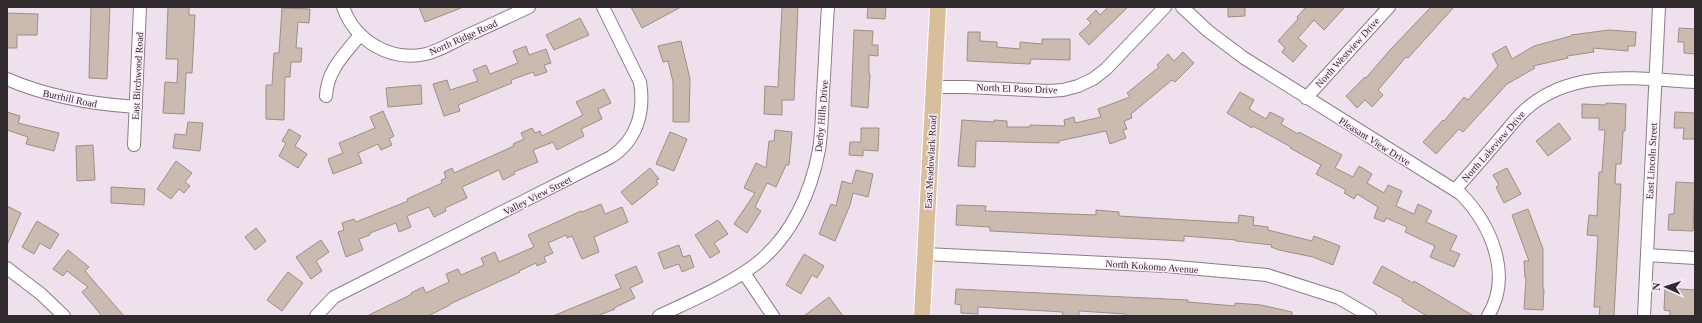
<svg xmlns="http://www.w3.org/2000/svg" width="1702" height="323" viewBox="0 0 1702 323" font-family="Georgia,serif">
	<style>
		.building { fill: #cbbab0; stroke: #9e8e84 }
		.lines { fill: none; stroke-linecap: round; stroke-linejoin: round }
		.minor-casing { stroke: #8a7d89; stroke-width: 14 }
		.major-casing { stroke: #fff; stroke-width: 18 }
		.minor { stroke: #fff; stroke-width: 12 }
		.major { stroke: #d9be9b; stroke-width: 16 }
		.labels { text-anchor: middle; stroke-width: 3; stroke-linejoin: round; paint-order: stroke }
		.street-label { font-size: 10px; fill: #312b30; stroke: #fcedfa }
	</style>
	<rect width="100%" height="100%" fill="#eee0ed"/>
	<path class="building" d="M91 7H110L107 79 89 78Z
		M168 7H189V15H195L192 73H186L184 114 163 113 165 82 177 83 178 59H166Z
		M419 7H461V8L425 22Z
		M631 7H681L642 28Z
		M782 7H798L794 100H782V115L764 114 765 86 778 87Z
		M868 7H886L885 19 867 18Z
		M1108 7H1128L1089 45 1079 34 1091 23 1087 19 1096 10 1100 15Z
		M1228 7H1245V16L1228 17Z
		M1306 7H1345L1324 30 1314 20 1298 38 1307 46 1293 62 1282 52 1285 48 1278 41 1298 19 1297 17Z
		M1431 7H1454L1408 58 1406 57 1378 90 1383 95 1372 107 1365 100 1357 108 1346 96 1365 77 1366 78 1390 50Z
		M282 8 310 9 309 23 298 22 296 48H302L301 62H291L290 77H285L284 120 266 119V85H272L274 53H279Z
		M7 13 38 14 37 35H17V48H7Z
		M580 18 589 35 554 50 546 35Z
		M1679 28 1695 29V54L1684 53V42H1678Z
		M854 30 873 31 872 45H878V56L869 55V74H870L868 108 851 106Z
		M1609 30 1636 32 1635 46H1628V51L1593 48 1594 52 1567 56 1568 58 1533 66 1535 68 1507 84 1463 132 1459 129 1436 154 1423 142 1443 120 1444 121 1464 97 1468 100 1498 66 1492 54 1506 46 1512 59 1534 46 1571 36V35Z
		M968 32H980V41L997 42V47L1020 49V42L1042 44V39H1070V60L1031 59 1030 64 967 61Z
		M681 41 690 79 689 122H673V82L668 61 663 62 658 46Z
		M526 46 529 55 546 49 551 63 544 65 547 72 535 76 533 72 511 80 512 83 458 105 460 111 444 116 433 84 447 80 450 90 478 81 473 70 486 65 490 74 518 63 513 51Z
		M1183 52 1194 63 1175 82 1172 80 1131 114 1132 118 1124 121 1127 129 1123 130 1126 138 1110 144 1106 131 1059 141V143L976 141 975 167 958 166 962 120 994 122V120L1007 121V127H1030V125L1065 126 1064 120 1074 117 1075 123 1101 117 1098 109 1130 97 1127 93 1159 67 1157 65 1168 54 1174 61Z
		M421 85 422 104 388 107 386 88Z
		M604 89 611 103 598 109 602 119 581 129 584 136 557 150 553 142 533 150 538 162 514 172 515 174 503 180 499 170 462 187 467 198 445 208 446 211 434 217 429 207 407 216 411 227 399 232 396 223 370 233V235L359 239 363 250 346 257 338 232 344 230 342 223 354 219 356 222 408 201 407 199 442 183 441 180 446 178 444 172 452 168 454 173 514 146 513 144 524 139 521 133 532 128 535 133 540 131 542 136 583 115 576 102Z
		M1240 92 1254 100 1249 109 1266 119 1270 112 1284 119 1281 124 1298 134 1299 132 1342 155 1335 168 1353 177 1359 166 1372 174 1367 183 1384 193 1388 185 1402 191 1396 206 1414 214 1418 204 1432 211 1426 222 1457 236 1450 250 1460 254 1454 267 1430 257 1435 246 1405 232 1407 227 1386 218 1384 222 1374 218 1378 207 1357 194 1354 199 1344 193 1346 190 1316 174 1321 165 1290 148 1291 147 1253 126 1252 128 1227 113Z
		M1606 103 1626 104 1625 131H1623L1621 164H1616L1615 184H1621L1614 316H1599L1600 307H1594L1598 236 1587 235 1589 215 1597 216 1599 172H1602L1605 130H1599V118H1582V104L1606 105Z
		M383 111 394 136 389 139 392 145 381 150 378 144 358 153 362 163 333 174 328 159 343 153 339 143 375 128 370 117Z
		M7 112 20 116 18 123 59 133 54 151 26 144 28 137 7 130Z
		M1675 112 1695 113V139H1683L1684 128H1674Z
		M188 122 203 123 200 151 173 148 175 134 186 135Z
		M1559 123 1571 139 1548 156 1536 141Z
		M861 128H879L878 151 863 150V156L849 155 850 142H861Z
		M289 129 301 136 295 146 307 154 298 168 279 156 286 143 282 141Z
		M775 130 792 132 789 165H786L776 187 767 183 755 207 761 211 747 233 734 224 755 193 744 188 756 163 766 168 769 141H774Z
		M670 132 687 139 674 171 656 164Z
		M93 145 95 180 77 181 76 146Z
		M176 161 192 173 185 182 190 186 184 193 179 189 171 199 157 189Z
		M650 168 659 179 656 180 658 184 632 205 621 192Z
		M1507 168 1521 194 1504 203 1496 187 1499 185 1493 175Z
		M856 170 873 174 868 197 853 193 850 205 835 241 819 234 831 204 836 206 842 181 852 184Z
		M1676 182 1695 183 1693 231 1668 230 1669 214H1674Z
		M111 187 145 189 144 205 111 203Z
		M601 204 605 214 622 207 628 222 594 237 599 252 582 259 572 236 567 238 566 235 548 243 553 253 544 257 546 262 537 266 536 263 519 271 520 272 450 304V305L428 316H367L412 294 411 293 423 287 426 293 449 282 446 274 458 269 461 275 484 265 481 258 495 252 499 262 534 247 528 235 581 211 582 212Z
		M957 205 986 206 985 211 1096 215V210L1119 212V216L1238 223 1239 215 1254 217 1253 225 1268 227V230L1312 241 1314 236 1340 246 1333 265 1313 257 1279 250 1271 247 1272 245 1236 241V240L1184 236V241L990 231V227L956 225Z
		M7 206 21 213 7 245Z
		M1528 209 1543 249V289H1544L1543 310 1524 309 1526 278H1525L1524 261H1529L1512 215Z
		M718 220 728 234 714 243 720 252 710 258 695 235Z
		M37 221 59 234 50 249 40 243 34 254 22 247Z
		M256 228 266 241 255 250 245 237Z
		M321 240 329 252 316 261 322 271 311 279 296 257Z
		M679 245 683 257 690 255 694 267 682 272 679 264 664 269 658 253Z
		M68 250 89 267 85 271 124 316H102L82 292 88 287 67 271 63 276 53 269Z
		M804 254 824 266 817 278 812 275 801 294 786 285Z
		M636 266 643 282 630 288 635 298 614 308 615 309 597 316H553L621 288 615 275Z
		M1382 266 1413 283 1414 281 1474 316H1427L1402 301 1403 299 1373 283Z
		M288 272 303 283 282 311 267 300Z
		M1665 288 1695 290V316H1670V311L1664 310Z
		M956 289 1188 300V302L1235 306V303L1261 305 1292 312V316H1126V314L1079 311V316H1062L1063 312 978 307V314L961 313V305L955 304Z
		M829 297 843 316H804L825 300Z"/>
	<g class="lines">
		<g class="minor-casing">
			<path id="minor" d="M343 7C355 41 391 62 426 54 438 51 450 44 462 38 484 28 506 18 529 7
				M1182 7 1208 31 1244 58 1461 194C1491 225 1513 275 1488 316
				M7 79C48 97 91 104 136 107
				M934 87H966L1048 91 1063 90 1078 86 1093 79 1106 69 1165 7
				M326 96C327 70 345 54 360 35
				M1306 98 1389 7
				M134 145 140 7
				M1455 190C1470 173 1486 155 1501 137 1509 128 1516 118 1525 110 1572 67 1638 79 1695 82
				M925 254 1166 266 1267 275 1339 298 1370 316
				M1647 255 1695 258
				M7 268 41 294 64 316
				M744 273 773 316
				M316 316 334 297 611 157C637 140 645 112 640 82L603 7
				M659 316C690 301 729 285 756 264 791 237 811 193 819 150 822 131 822 111 823 92 825 64 826 35 828 7
				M1644 316 1659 7"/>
		</g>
		<g class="major-casing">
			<path id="major" d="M922 316 938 7"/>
		</g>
		<use href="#minor" class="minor"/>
		<use href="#major" class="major"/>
	</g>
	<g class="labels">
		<g class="street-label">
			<text transform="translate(463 37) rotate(-24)" y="4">North Ridge Road</text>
			<text transform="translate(1347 52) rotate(-48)" y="4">North Westview Drive</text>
			<text transform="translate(137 76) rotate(-87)" y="4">East Birchwood Road</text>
			<text transform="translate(1017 88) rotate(2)" y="4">North El Paso Drive</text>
			<text transform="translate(70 98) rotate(12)" y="4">Burrhill Road</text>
			<text transform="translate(821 116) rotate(-85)" y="4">Derby Hills Drive</text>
			<text transform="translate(1375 141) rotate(32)" y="4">Pleasant View Drive</text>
			<text transform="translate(1493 146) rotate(-49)" y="4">North Lakeview Drive</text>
			<text transform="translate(1651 161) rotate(-87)" y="4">East Lincoln Street</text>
			<text transform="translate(930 162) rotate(-87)" y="4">East Meadowlark Road</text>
			<text transform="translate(537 195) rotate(-27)" y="4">Valley View Street</text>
			<text transform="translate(1152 266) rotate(4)" y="4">North Kokomo Avenue</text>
		</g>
	</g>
	<rect width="1702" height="323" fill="none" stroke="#312b30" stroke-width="16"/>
	<g transform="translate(1666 287) rotate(273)" stroke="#fcedfa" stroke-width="3" paint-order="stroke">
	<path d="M0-3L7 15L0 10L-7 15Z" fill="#312b30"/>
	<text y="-6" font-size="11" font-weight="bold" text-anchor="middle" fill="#312b30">N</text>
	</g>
</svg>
